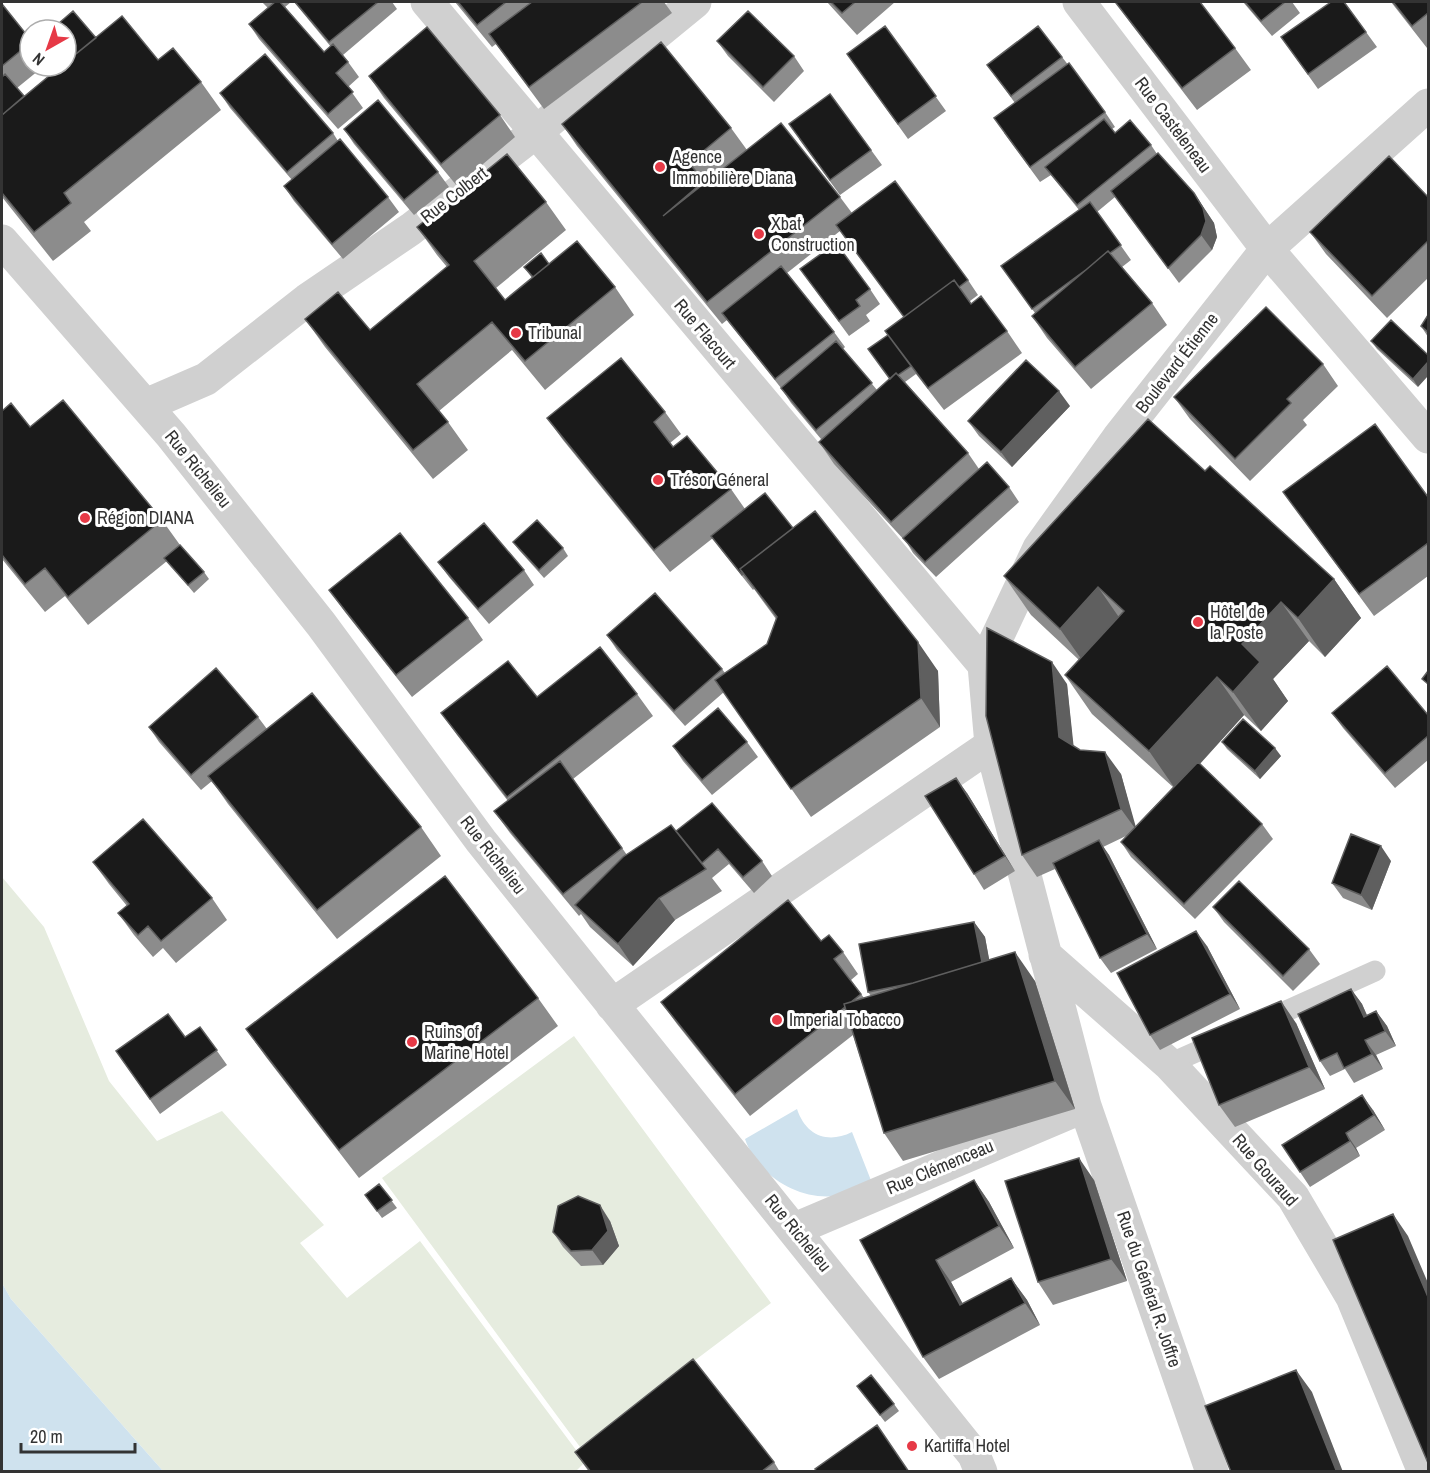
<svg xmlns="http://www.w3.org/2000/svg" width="1430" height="1473" viewBox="0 0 1430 1473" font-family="'Archivo Narrow',sans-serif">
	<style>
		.green { fill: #e6ecdf }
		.water { fill: #cfe2ee }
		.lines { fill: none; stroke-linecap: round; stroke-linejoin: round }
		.service { stroke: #d0d0d0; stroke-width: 21 }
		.minor { stroke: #d0d0d0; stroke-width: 33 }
		.wall { fill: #8c8c8c; fill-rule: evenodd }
		.shaded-wall { fill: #5f5f5f }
		.building { fill: #1a1a1a; stroke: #5f5f5f; stroke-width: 1.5 }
		.poi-dot { fill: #e63946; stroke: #fff; stroke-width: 2 }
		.labels { text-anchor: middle; stroke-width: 6; stroke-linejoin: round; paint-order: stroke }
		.street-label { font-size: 18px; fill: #333; stroke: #fff }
		.poi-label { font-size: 18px; fill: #333; stroke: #fff; text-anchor: start }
	</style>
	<rect width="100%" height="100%" fill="#fff"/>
	<path class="green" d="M2 877 44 927 109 1081 157 1141 222 1111 324 1225 300 1243 347 1298 420 1241 585 1462 576 1471H163L11 1299 2 1283Z
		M574 1036 771 1303 580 1447 382 1178Z"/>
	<path class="water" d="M797 1109C806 1136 828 1144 852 1132L872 1183C864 1187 855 1192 846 1194 805 1205 758 1178 745 1139Z
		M2 1283 11 1299 163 1471H2Z"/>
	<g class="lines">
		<path class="service" d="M1262 1022 1375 971
			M1169 1064 1223 1040"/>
		<path class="minor" d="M427 2 984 665
			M1079 2 1267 249 1428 437
			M2 241 171 435 321 624 481 841 974 1455 981 1472
			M146 405 206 379 307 300 411 229 536 132 695 2
			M1045 955 1169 1064 1293 1197 1352 1297 1424 1472
			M612 1005 991 745
			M795 1229 1085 1106
			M1212 1472 1085 1106 991 745 984 665 1039 548 1118 438 1267 249 1428 105"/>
	</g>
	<path class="wall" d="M262 2H291L285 7 324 52 331 47 294 2H392L397 9 343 55 359 77 348 87 363 108 338 129 259 39 249 24 268 8Z
		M455 2H664L672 13 544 109 496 44 492 47Z
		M827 2H895L857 35Z
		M1243 2H1292L1300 13 1272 36Z
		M1344 2 1377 47 1318 89 1281 37Z
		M1391 2H1428V47L1427 48Z
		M1116 3 1235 48 1251 70 1197 110 1132 25Z
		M2 4 30 39V66H44L17 88 24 96 54 72 50 66 96 38 158 60 201 82 221 110 84 222 91 231 53 261 2 197Z
		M885 26 946 111 908 139 847 54Z
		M717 41 794 56 804 71 774 102 728 56Z
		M1062 57 1105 112 1115 127 1112 129 1115 133 1151 145 1157 154 1194 193 1214 223 1217 237 1212 250 1179 283 1115 197 1097 212 1131 260 1122 267 1152 303 1167 325 1091 389 1047 338 1032 316 1035 313 1001 266 1079 210 1051 175 1040 182 1004 133 1015 103 987 65Z
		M369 76 500 115 515 137 457 186 384 98Z
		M220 93 333 133 338 141 388 197 399 212 343 259 294 201 284 186 292 180 230 108Z
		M830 94 882 165 840 195 799 139Z
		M562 124 731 128 747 150 840 197 852 213 968 280 978 295 970 301 971 304 1007 331 1022 353 944 410 916 374 905 382 968 453 979 469 1009 487 1019 502 936 577 913 553 907 543 834 464 819 442 821 439 791 403 781 388 727 320 722 324 577 146ZM840 231 904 317 888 335 890 379 877 390 843 349 845 347 834 332 787 273Z
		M344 129 438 172 449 187 414 215 354 144Z
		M1428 197V278L1387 318 1326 254 1310 232Z
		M546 202 566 230 496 288 505 300 532 278 524 267 549 264 615 287 634 315 545 390 512 350 439 411 448 422 468 450 433 479 325 347 305 319 370 330 447 267 437 255 417 227Z
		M800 269 870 289 880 304 866 315 870 321 849 336Z
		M1428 315V337L1421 326Z
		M1391 320 1418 387 1377 349 1371 341Z
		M1323 364 1338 386 1303 420 1307 425 1250 481 1190 419 1174 397Z
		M1070 406 1012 467 979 436 968 421Z
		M2 411 30 427 162 520 180 545 204 572 209 579 194 593 167 561 88 625 65 596 45 612 2 559Z
		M665 412 681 434 670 443 673 447 731 489 745 509 793 528 938 671 940 727 811 817 724 692 685 726 617 650 607 635 722 669 725 673 767 644 776 619 754 589 753 590 722 551 713 538 670 572 563 440 547 418Z
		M1205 471 1334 579 1361 618 1325 657 1309 641 1273 679 1288 701 1261 731 1244 715 1200 764 1262 824 1273 839 1195 919 1131 857 1121 842 1126 836 1103 847 1109 855 1157 949 1111 973 1100 958 1055 869 1037 877 1022 855 1067 684 1073 746 1121 774 1135 827 1173 787 1092 714 1065 675 1079 660 1031 615 1004 576Z
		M1283 492 1428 497V576L1374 616Z
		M513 542 563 548 568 556 544 578 519 550Z
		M438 562 524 570 534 585 489 624 449 577Z
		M329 590 468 618 483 640 412 697 345 612Z
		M637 694 653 716 573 779 627 855 676 831 762 861 772 876 754 893 729 864 712 878 722 891 675 920 633 966 590 927 581 914 579 916 510 833 494 811 508 801 457 735 441 713 537 697Z
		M1332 713 1428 715V760L1395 788 1343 728Z
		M258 717 267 729 421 827 441 856 337 939 228 804 212 781 201 790 159 742 149 727Z
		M747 742 758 757 712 795 683 761 673 746Z
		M1222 742 1281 756 1260 779 1227 749Z
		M967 793 1015 871 984 890 974 874Z
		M1391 861 1372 910 1343 898 1332 883Z
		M93 862 212 898 227 920 176 963 163 948 153 957 134 935 118 913 127 906 109 884Z
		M1213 907 1309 949 1320 964 1293 991 1224 922Z
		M974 922 985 937 989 960 1035 981 1075 1109 903 1161 884 1133 853 1035 750 1116 677 1024 661 1002 821 941 843 952 858 974 851 980 864 998 871 996 868 992Z
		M1207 946 1240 1009 1160 1050 1150 1035Z
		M1351 989 1362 1004 1367 1015 1376 1011 1387 1026 1396 1046 1376 1055 1383 1069 1354 1083 1345 1069 1330 1076 1320 1061Z
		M538 998 558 1026 359 1178 266 1057 246 1029Z
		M1296 1023 1325 1089 1235 1127 1219 1105Z
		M200 1027 227 1065 160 1114 116 1051 185 1037Z
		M1373 1110 1385 1130 1356 1148 1360 1156 1310 1187 1300 1172Z
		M974 1180 989 1202 1014 1248 951 1282 963 1304 1011 1278 1027 1300 1040 1325 939 1379 923 1357 860 1240Z
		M1094 1180 1127 1281 1053 1305 1038 1282Z
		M379 1184 397 1208 382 1218 365 1195Z
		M610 1221 619 1246 603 1265 581 1266 563 1247 553 1232Z
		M857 1386 894 1404 899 1411 885 1422Z
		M575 1452 774 1462 780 1472H589Z"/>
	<path class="shaded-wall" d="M1194 193 1214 223 1217 237 1212 250 1201 235Z
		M1428 362V376L1418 387 1413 379Z
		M1059 391 1070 406 1012 467 1001 452Z
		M1334 579 1361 618 1325 657 1298 618Z
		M1098 587 1125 626 1087 667 1060 629Z
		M1281 602 1309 641 1273 679 1288 701 1261 731 1233 692 1242 644Z
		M918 642 938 671 940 727 921 698Z
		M1052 662 1067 684 1075 759 1059 737Z
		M1217 677 1244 715 1176 790 1149 751Z
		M1275 748 1281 756 1260 779 1255 771Z
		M1105 752 1121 774 1137 831 1121 809Z
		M956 778 967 793 1015 871 1005 856Z
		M1099 840 1109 855 1157 949 1147 934Z
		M1381 846 1391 861 1372 910 1361 895Z
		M659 898 675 920 633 966 618 944Z
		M974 922 985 937 994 985 984 970Z
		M1196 931 1207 946 1240 1009 1230 994Z
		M1015 952 1035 981 1075 1109 1055 1081Z
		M1351 989 1362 1004 1374 1032 1364 1017Z
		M1281 1001 1296 1023 1325 1089 1309 1067Z
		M1376 1011 1387 1026 1396 1046 1385 1031Z
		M1365 1040 1376 1055 1383 1069 1372 1054Z
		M1362 1095 1373 1110 1385 1130 1374 1115Z
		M1346 1133 1356 1148 1360 1156 1350 1141Z
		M1079 1158 1094 1180 1127 1281 1111 1259Z
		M974 1180 989 1202 1014 1248 999 1226Z
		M600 1205 610 1221 619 1246 603 1265 592 1250Z
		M1393 1214 1408 1236 1428 1283V1297Z
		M936 1260 951 1282 975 1327 960 1305Z
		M1011 1278 1027 1300 1040 1325 1025 1303Z
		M1296 1370 1312 1392 1343 1472H1337L1336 1470Z"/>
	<path class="building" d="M275 2H280L324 52 333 44 348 62 336 73 353 92 328 114 249 24Z
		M295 2H378L329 42Z
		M458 2H506L477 25Z
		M532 2H642L529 87 489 34Z
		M831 2H855L842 13Z
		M1118 2H1200L1235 48 1182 88 1116 3Z
		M1245 2H1285L1261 21Z
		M1331 2H1344L1366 32 1308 74 1281 37Z
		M1393 2H1428V13L1412 26Z
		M2 4 30 39V43L2 66Z
		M73 11 96 38 66 62V30H51Z
		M748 11 794 56 763 87 717 41Z
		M122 16 158 60 173 48 201 82 64 193 71 203 34 232 2 193V115L61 66H66V62Z
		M885 26 936 96 898 124 847 54Z
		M1038 26 1062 57 1011 96 987 65Z
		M427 27 500 115 441 164 369 76Z
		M661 42 731 128 689 163 704 181 663 216 781 123 840 197 707 302 562 124Z
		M265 54 333 133 287 172 220 93Z
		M1069 63 1105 112 1030 167 994 118Z
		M50 66H61L55 71Z
		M5 74 24 96 2 115V77Z
		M830 94 871 150 830 180 789 124Z
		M378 100 438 172 404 200 344 129Z
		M1104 119 1115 133 1130 120 1151 145 1077 205 1045 167Z
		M340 139 388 197 332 244 284 186Z
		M1158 153 1194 193 1203 208 1206 221 1201 235 1168 268 1111 191Z
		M507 154 546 202 474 261 505 300 577 241 615 287 525 361 492 322 417 384 448 422 413 450 305 319 338 292 370 330 449 265 417 227Z
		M1389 156 1428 197V241L1372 296 1310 232Z
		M895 181 968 280 959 287 954 280 904 317 836 225Z
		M1090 202 1121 245 1110 253 1108 251 1087 269 1032 309 1001 266Z
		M836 243 870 289 856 300 860 306 839 321 800 269Z
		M1108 251 1152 303 1075 367 1032 316Z
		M541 253 549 264 533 277 524 267Z
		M781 266 834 332 775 379 722 313Z
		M954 280 971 304 981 296 1007 331 928 388 885 331Z
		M1266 307 1323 364 1287 399 1291 403 1235 459 1174 397Z
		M1428 315V332L1421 326Z
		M1391 320 1428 355V362L1413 379 1371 341Z
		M888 335 911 366 898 375 896 373 890 379 868 349Z
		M836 341 872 383 816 430 781 388Z
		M621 358 665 412 654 422 673 447 687 436 731 489 654 550 547 418Z
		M1026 360 1059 391 1001 452 968 421Z
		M896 373 968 453 891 522 819 442Z
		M63 400 162 520 68 597 45 568 25 584 2 555V411L11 403 30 427Z
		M1148 419 1205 471 1210 466 1334 579 1298 618 1281 602 1242 644 1260 662 1233 692 1217 677 1149 751 1065 675 1124 611 1098 587 1060 629 1004 576Z
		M1375 424 1428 497V543L1359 594 1283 492Z
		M987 462 1009 487 925 562 903 538Z
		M765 493 793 528 740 569 743 574 742 575 711 536Z
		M815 511 918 642 921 698 791 789 715 680 767 644 777 617 740 569Z
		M537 520 563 548 539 570 513 542Z
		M484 523 524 570 478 609 438 562Z
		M400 533 468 618 396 675 329 590Z
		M180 545 204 572 188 585 164 558Z
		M655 593 722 669 674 711 607 635Z
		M987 628 1052 662 1059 737 1080 750 1105 752 1121 809 1022 855 986 716Z
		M600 647 637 694 507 797 441 713 508 661 537 697Z
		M1387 666 1428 715V736L1385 773 1332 713Z
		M216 668 258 717 191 775 149 727Z
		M1428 671V684L1422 679Z
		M312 693 421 827 317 910 208 776Z
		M718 708 747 742 702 780 673 746Z
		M1243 719 1275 748 1255 771 1222 742Z
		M560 761 622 848 563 894 494 811Z
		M1198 762 1262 824 1184 904 1121 842Z
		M956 778 1005 856 974 874 925 796Z
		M712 803 762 861 743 877 718 849 702 863 676 831Z
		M143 819 212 898 161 941 148 926 138 935 118 913 129 904 93 862Z
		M671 825 706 869 659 898 618 944 575 905 623 857Z
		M1351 834 1381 846 1361 895 1332 883Z
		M1099 840 1147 934 1100 958 1053 863Z
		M445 876 538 998 339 1150 246 1029Z
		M1239 881 1309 949 1283 976 1213 907Z
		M788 900 821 941 829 935 843 952 834 959 861 994 851 1002 844 1004 845 1007 735 1094 661 1002Z
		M974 922 982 962 913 983 868 992 859 944Z
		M1196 931 1230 994 1150 1035 1117 973Z
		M1015 952 1055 1081 884 1133 844 1004Z
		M1351 989 1364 1017 1376 1011 1385 1031 1365 1040 1372 1054 1344 1068 1337 1053 1320 1061 1298 1014Z
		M1281 1001 1309 1067 1219 1105 1192 1038Z
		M168 1014 185 1037 200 1027 217 1050 150 1099 116 1051Z
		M1362 1095 1374 1115 1346 1133 1350 1141 1300 1172 1282 1145Z
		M1079 1158 1111 1259 1038 1282 1005 1181Z
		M974 1180 999 1226 936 1260 960 1305 1011 1278 1025 1303 923 1357 860 1240Z
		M379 1184 392 1200 377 1211 365 1195Z
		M578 1196 600 1205 608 1231 592 1250 571 1251 553 1232 558 1206Z
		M1393 1214 1428 1297V1463L1333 1240Z
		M693 1359 774 1462 761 1472H591L575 1452Z
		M1296 1370 1336 1470 1331 1472H1231L1205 1406Z
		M871 1375 894 1404 880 1415 857 1386Z
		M877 1425 909 1472H817L815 1469Z"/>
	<g class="poi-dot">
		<circle cx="660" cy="167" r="6"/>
		<circle cx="759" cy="234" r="6"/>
		<circle cx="516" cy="333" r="6"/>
		<circle cx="658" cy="480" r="6"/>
		<circle cx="85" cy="518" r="6"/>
		<circle cx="1198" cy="622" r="6"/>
		<circle cx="777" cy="1020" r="6"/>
		<circle cx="412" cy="1042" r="6"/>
		<circle cx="912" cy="1446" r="6"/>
	</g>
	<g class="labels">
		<g class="street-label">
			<text transform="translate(1173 125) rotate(53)" y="6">Rue Casteleneau</text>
			<text transform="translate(454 195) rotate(-38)" y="6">Rue Colbert</text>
			<text transform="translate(705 334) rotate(50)" y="6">Rue Flacourt</text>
			<text transform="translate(1177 363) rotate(-52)" y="6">Boulevard Étienne</text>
			<text transform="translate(198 469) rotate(51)" y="6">Rue Richelieu</text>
			<text transform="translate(493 855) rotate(52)" y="6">Rue Richelieu</text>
			<text transform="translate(940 1167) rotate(-23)" y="6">Rue Clémenceau</text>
			<text transform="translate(1265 1170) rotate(49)" y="6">Rue Gouraud</text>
			<text transform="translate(798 1233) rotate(51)" y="6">Rue Richelieu</text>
			<text transform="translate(1149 1289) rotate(71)" y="6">Rue du Général R. Joffre</text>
		</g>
		<g class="poi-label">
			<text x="672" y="163">Agence<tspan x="672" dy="21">Immobilière Diana</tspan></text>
			<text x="771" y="230">Xbat<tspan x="771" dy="21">Construction</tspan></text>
			<text x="528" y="339">Tribunal</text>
			<text x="670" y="486">Trésor Géneral</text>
			<text x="97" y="524">Région DIANA</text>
			<text x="1210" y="618">Hôtel de<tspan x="1210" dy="21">la Poste</tspan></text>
			<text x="789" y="1026">Imperial Tobacco</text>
			<text x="424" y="1038">Ruins of<tspan x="424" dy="21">Marine Hotel</tspan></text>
			<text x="924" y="1452">Kartiffa Hotel</text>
		</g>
	</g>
	<rect width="1430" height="1473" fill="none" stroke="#333333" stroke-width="6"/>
	<g transform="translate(48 48) rotate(220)"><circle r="28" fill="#ffffff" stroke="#adadad" stroke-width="1.5"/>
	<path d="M0-4.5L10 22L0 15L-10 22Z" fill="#e63946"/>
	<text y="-9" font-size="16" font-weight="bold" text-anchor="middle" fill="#333333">N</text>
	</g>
	<path d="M21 1443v9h114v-9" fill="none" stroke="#333333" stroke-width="3"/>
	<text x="30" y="1443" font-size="18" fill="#333333" stroke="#ffffff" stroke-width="4.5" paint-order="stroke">20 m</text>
</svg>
